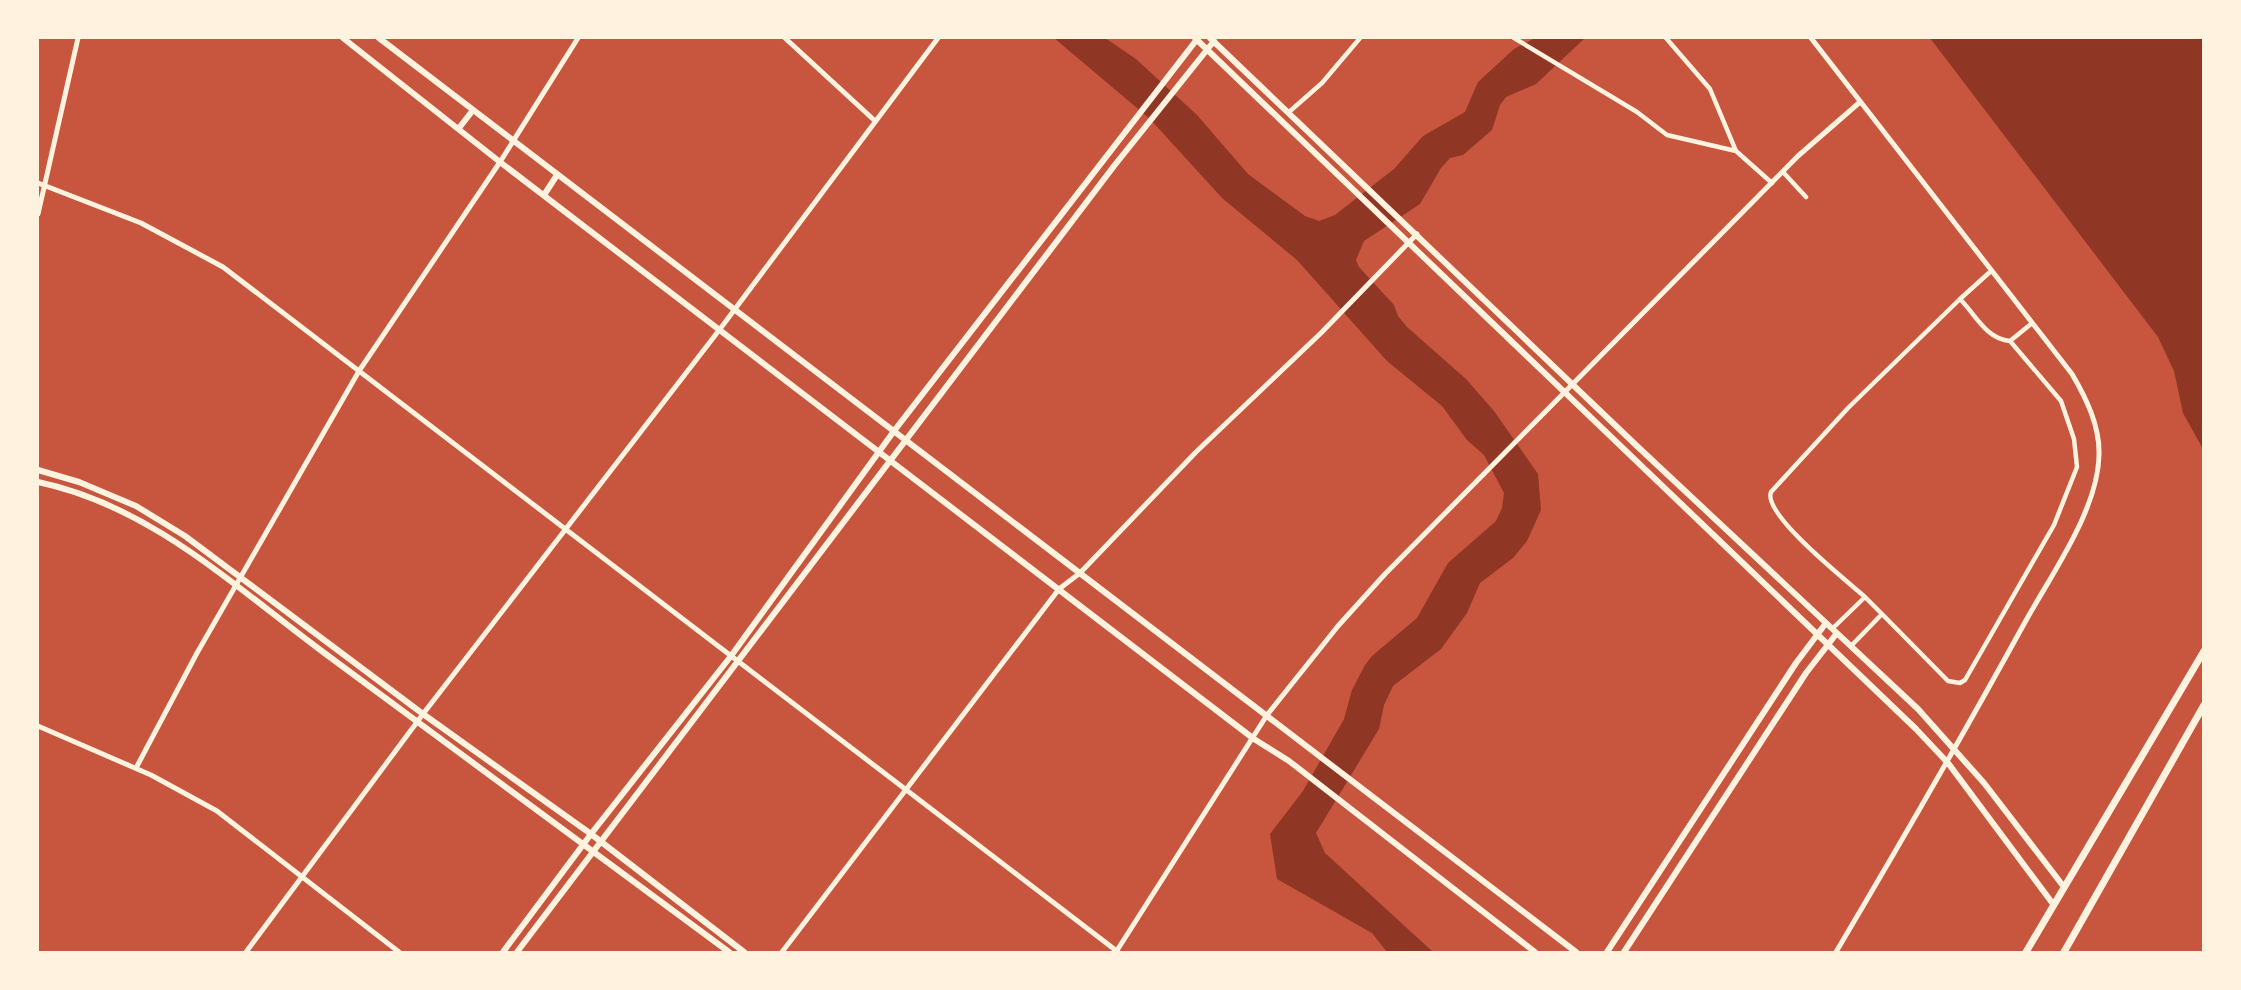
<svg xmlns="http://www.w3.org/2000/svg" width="2241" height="990" viewBox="0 0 2241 990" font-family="'Public Sans',sans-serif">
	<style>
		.water { fill: #8f3625 }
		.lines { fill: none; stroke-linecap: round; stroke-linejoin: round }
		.minor { stroke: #fff3e0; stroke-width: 4.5 }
		.tertiary { stroke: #fff3e0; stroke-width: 5 }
		.secondary { stroke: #fff3e0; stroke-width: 6 }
		.trunk { stroke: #fff3e0; stroke-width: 7 }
	</style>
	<rect width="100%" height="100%" fill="#c8553d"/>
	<path class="water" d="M1054 38H1105L1136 59 1197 115 1248 174 1305 216 1319 221 1335 215 1394 169 1423 136 1465 112 1478 82 1514 49 1535 38H1585L1536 84 1506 97 1500 105 1492 130 1463 155 1450 158 1441 168 1420 204 1364 241 1356 260 1359 267 1394 305 1398 316 1407 327 1466 379 1494 411 1538 474 1541 510 1527 541 1513 558 1480 583 1467 613 1441 649 1393 686 1384 705 1379 729 1316 833 1325 853 1433 952H1387L1372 933 1277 879 1270 834 1303 791 1344 719 1352 690 1365 665 1372 656 1417 618 1448 563 1496 521 1502 508 1504 493 1484 455 1467 440 1442 406 1387 361 1297 260 1222 198 1150 119Z
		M1930 38H2203V449L2183 413 2174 371 2158 337Z"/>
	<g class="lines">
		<path class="minor" d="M1514 38 1637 112 1667 135 1736 151
			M1666 38 1710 89 1736 151 1772 183
			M1289 112 1322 83 1360 38
			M1783 172 1806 197
			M1960 299 1991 271
			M1865 597C1847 581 1762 514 1771 492L1848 408 1960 299C1976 315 1986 339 2010 341
			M1882 614 1948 681 1960 683 1965 680 2054 525 2077 467 2074 439 2061 401 2010 341 2031 324
			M1833 628 1865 597 1882 614 1851 646"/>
		<path class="tertiary" d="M785 38 874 120
			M1811 38 2072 374C2086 398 2100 426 2099 455 2098 511 2050 576 2024 624 1963 735 1900 844 1836 952
			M38 183 141 223 223 267 1118 952
			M38 214 78 38
			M38 726 151 775 217 811 399 952
			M136 768 197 653 359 371 500 162 578 38
			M246 952 423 714 720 329 938 38
			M782 952 1059 589 1080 573 1196 452 1321 333 1417 234
			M1116 952 1267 715 1338 626 1385 574 1798 156 1860 102"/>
		<path class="secondary" d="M343 38 500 162 1254 739 1289 761 1535 952
			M379 38 1576 952
			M1195 38 1916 729 1948 763 2053 904
			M1210 38 1638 447 1918 709 1984 783 2064 887
			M459 128 473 110
			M544 195 557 175
			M38 470 79 482 136 506 185 536 423 714 591 834 744 952
			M38 482C149 505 234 586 323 652 459 752 594 852 729 952
			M503 952 591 834 731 656 894 431 1198 38
			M517 952 1114 166 1214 41
			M1607 952 1796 663 1826 623
			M1624 952 1806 673 1837 633"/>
		<path class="trunk" d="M2026 952 2204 651
			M2064 952 2204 705"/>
	</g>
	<rect width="2241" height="990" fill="none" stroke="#fff3e0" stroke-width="78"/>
</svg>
